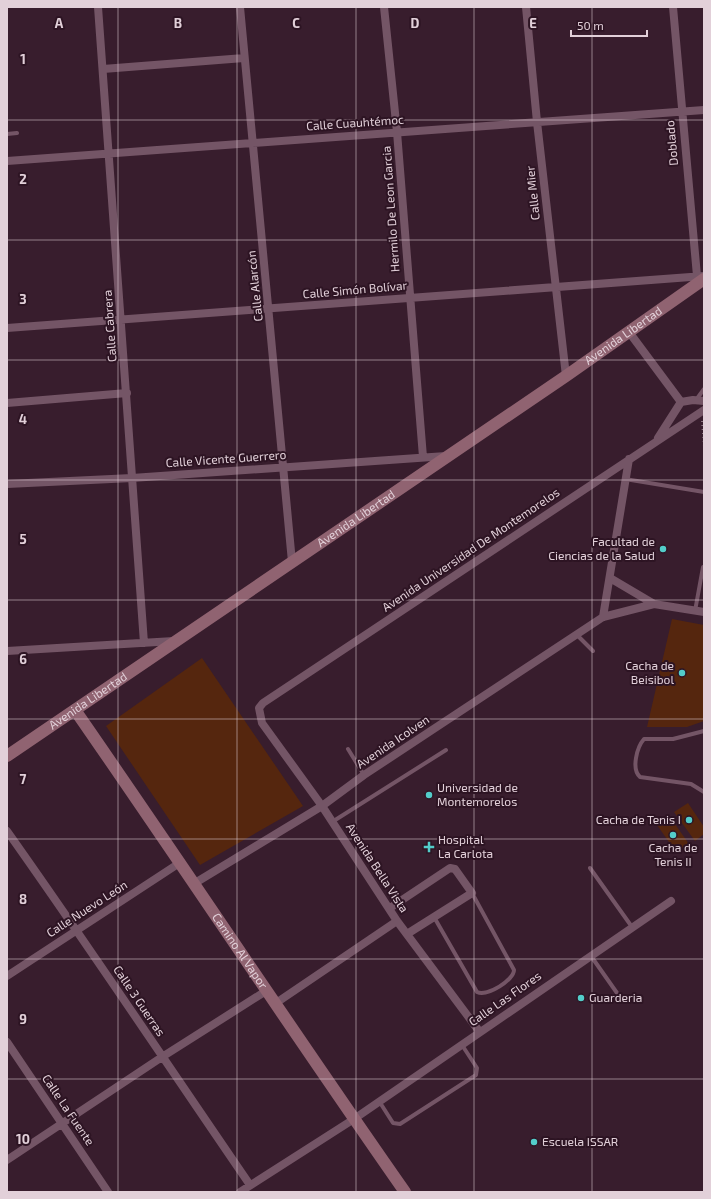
<svg xmlns="http://www.w3.org/2000/svg" width="711" height="1199" viewBox="0 0 711 1199" font-family="'Exo 2',sans-serif">
	<style>
		.green { fill: #55260e }
		.lines { fill: none; stroke-linecap: round; stroke-linejoin: round }
		.path { stroke: #8c7682; stroke-width: 2; stroke-dasharray: 1 3; stroke-linecap: butt }
		.lane { stroke: #745566; stroke-width: 4 }
		.street { stroke: #745566; stroke-width: 8 }
		.secondary { stroke: #906371; stroke-width: 12 }
		.grid { fill: none; stroke: #e2d0d9; stroke-width: 1; stroke-opacity: 0.55 }
		.poi-dot { fill: #53cdca; stroke: #2d1423; stroke-width: 1.5 }
		.labels { text-anchor: middle; stroke-width: 4; stroke-linejoin: round; paint-order: stroke }
		.street-label { font-size: 12px; fill: #e2d0d9; stroke: #2d1423 }
		.poi-label { font-size: 12px; fill: #e2d0d9; stroke: #2d1423; text-anchor: start }
		.grid-label { font-size: 13px; text-anchor: middle; font-weight: bold; fill: #e2d0d9; stroke: #2d1423; stroke-width: 4; stroke-linejoin: round; paint-order: stroke }
	</style>
	<rect width="100%" height="100%" fill="#381d2d"/>
	<path class="green" d="M672 619 704 625V721L687 727H647Z
		M202 658 303 806 200 865 106 726Z
		M688 803 704 827V834L695 841 674 812Z
		M670 817 689 844 676 852 657 825Z"/>
	<g class="lines">
		<path class="path" d="M702 421 704 446"/>
		<path class="lane" d="M7 134 17 133
			M696 400 704 389
			M625 479 704 492
			M695 611 703 567
			M577 635 593 651
			M704 731 673 739H644C637 747 631 769 640 777L691 784 704 792
			M348 749 364 775
			M332 822 446 750
			M590 868 632 927
			M434 917 477 992C487 997 514 980 514 970L472 893
			M591 956 617 993
			M379 1101 393 1123 400 1124 476 1075 477 1068 462 1045"/>
		<path class="street" d="M98 7 144 643
			M240 7 292 562
			M384 7 397 132 423 457
			M526 7 537 122 566 376
			M673 7 697 276
			M103 69 244 58
			M7 161 704 110
			M7 328 704 276
			M629 332 681 402
			M7 403 127 393
			M658 438 681 402 693 400 704 401
			M7 484 132 478 446 456
			M610 578 654 604
			M603 617 629 459
			M7 651 174 641
			M7 831C90 948 169 1067 250 1185
			M195 883 322 806 364 775 603 617 654 604 704 612
			M390 908 450 868 455 869 472 893 407 934
			M7 976 181 862
			M276 1003 397 921
			M479 1031 397 921 322 806 262 723 259 708 263 703 704 410
			M7 1042 108 1192
			M7 1160 162 1057 266 991
			M240 1192 354 1119 671 901"/>
		<g class="secondary">
			<path id="s1" d="M75 710C186 870 293 1032 405 1192"/>
			<path id="s2" d="M7 756 566 376 704 279"/>
		</g>
	</g>
	<path class="grid" d="M118 7V1192M237 7V1192M356 7V1192M474 7V1192M592 7V1192M7 120H704M7 240H704M7 360H704M7 480H704M7 600H704M7 719H704M7 839H704M7 959H704M7 1079H704"/>
	<g class="poi-dot">
		<circle cx="663" cy="549" r="4"/>
		<circle cx="682" cy="673" r="4"/>
		<circle cx="429" cy="795" r="4"/>
		<circle cx="689" cy="820" r="4"/>
		<circle cx="673" cy="835" r="4"/>
		<path d="M427 841h4v4h4v4h-4v4h-4v-4h-4v-4h4z"/>
		<circle cx="581" cy="998" r="4"/>
		<circle cx="534" cy="1142" r="4"/>
	</g>
	<g class="labels">
		<g class="street-label">
			<text transform="translate(355 123) rotate(-4)" y="4">Calle Cuauhtémoc</text>
			<text transform="translate(672 143) rotate(-95)" y="4">Doblado</text>
			<text transform="translate(533 193) rotate(-96)" y="4">Calle Mier</text>
			<text transform="translate(391 209) rotate(-94)" y="4">Hermilo De Leon Garcia</text>
			<text transform="translate(255 286) rotate(-96)" y="4">Calle Alarcón</text>
			<text transform="translate(355 290) rotate(-5)" y="4">Calle Simón Bolívar</text>
			<text transform="translate(110 326) rotate(-94)" y="4">Calle Cabrera</text>
			<text dy="4" stroke="none"><textPath href="#s2" startOffset="746">Avenida Libertad</textPath></text>
			<text transform="translate(226 459) rotate(-4)" y="4">Calle Vicente Guerrero</text>
			<text dy="4" stroke="none"><textPath href="#s2" startOffset="422">Avenida Libertad</textPath></text>
			<text transform="translate(471 550) rotate(-34)" y="4">Avenida Universidad De Montemorelos</text>
			<text dy="4" stroke="none"><textPath href="#s2" startOffset="98">Avenida Libertad</textPath></text>
			<text transform="translate(393 742) rotate(-34)" y="4">Avenida Icolven</text>
			<text transform="translate(377 868) rotate(57)" y="4">Avenida Bella Vista</text>
			<text transform="translate(87 909) rotate(-33)" y="4">Calle Nuevo León</text>
			<text dy="4" stroke="none"><textPath href="#s1" startOffset="292">Camino Al Vapor</textPath></text>
			<text transform="translate(505 999) rotate(-35)" y="4">Calle Las Flores</text>
			<text transform="translate(139 1001) rotate(56)" y="4">Calle 3 Guerras</text>
			<text transform="translate(68 1110) rotate(56)" y="4">Calle La Fuente</text>
		</g>
		<g class="poi-label">
			<text x="655" y="546" text-anchor="end">Facultad de<tspan x="655" dy="14">Ciencias de la Salud</tspan></text>
			<text x="674" y="670" text-anchor="end">Cacha de<tspan x="674" dy="14">Beisibol</tspan></text>
			<text x="437" y="792">Universidad de<tspan x="437" dy="14">Montemorelos</tspan></text>
			<text x="681" y="824" text-anchor="end">Cacha de Tenis I</text>
			<text x="438" y="844">Hospital<tspan x="438" dy="14">La Carlota</tspan></text>
			<text x="673" y="852" text-anchor="middle">Cacha de<tspan x="673" dy="14">Tenis II</tspan></text>
			<text x="589" y="1002">Guarderia</text>
			<text x="542" y="1146">Escuela ISSAR</text>
		</g>
	</g>
	<g class="grid-label">
		<text x="59" y="28">A</text>
		<text x="178" y="28">B</text>
		<text x="296" y="28">C</text>
		<text x="415" y="28">D</text>
		<text x="533" y="28">E</text>
		<text x="23" y="64">1</text>
		<text x="23" y="184">2</text>
		<text x="23" y="304">3</text>
		<text x="23" y="424">4</text>
		<text x="23" y="544">5</text>
		<text x="23" y="664">6</text>
		<text x="23" y="784">7</text>
		<text x="23" y="904">8</text>
		<text x="23" y="1024">9</text>
		<text x="23" y="1144">10</text>
	</g>
	<rect width="711" height="1199" fill="none" stroke="#e2d0d9" stroke-width="16"/>
	<path d="M571 30v6h76v-6" fill="none" stroke="#e2d0d9" stroke-width="2"/>
	<text x="577" y="30" font-size="12" fill="#e2d0d9" stroke="#2d1423" stroke-width="3" paint-order="stroke">50 m</text>
</svg>
